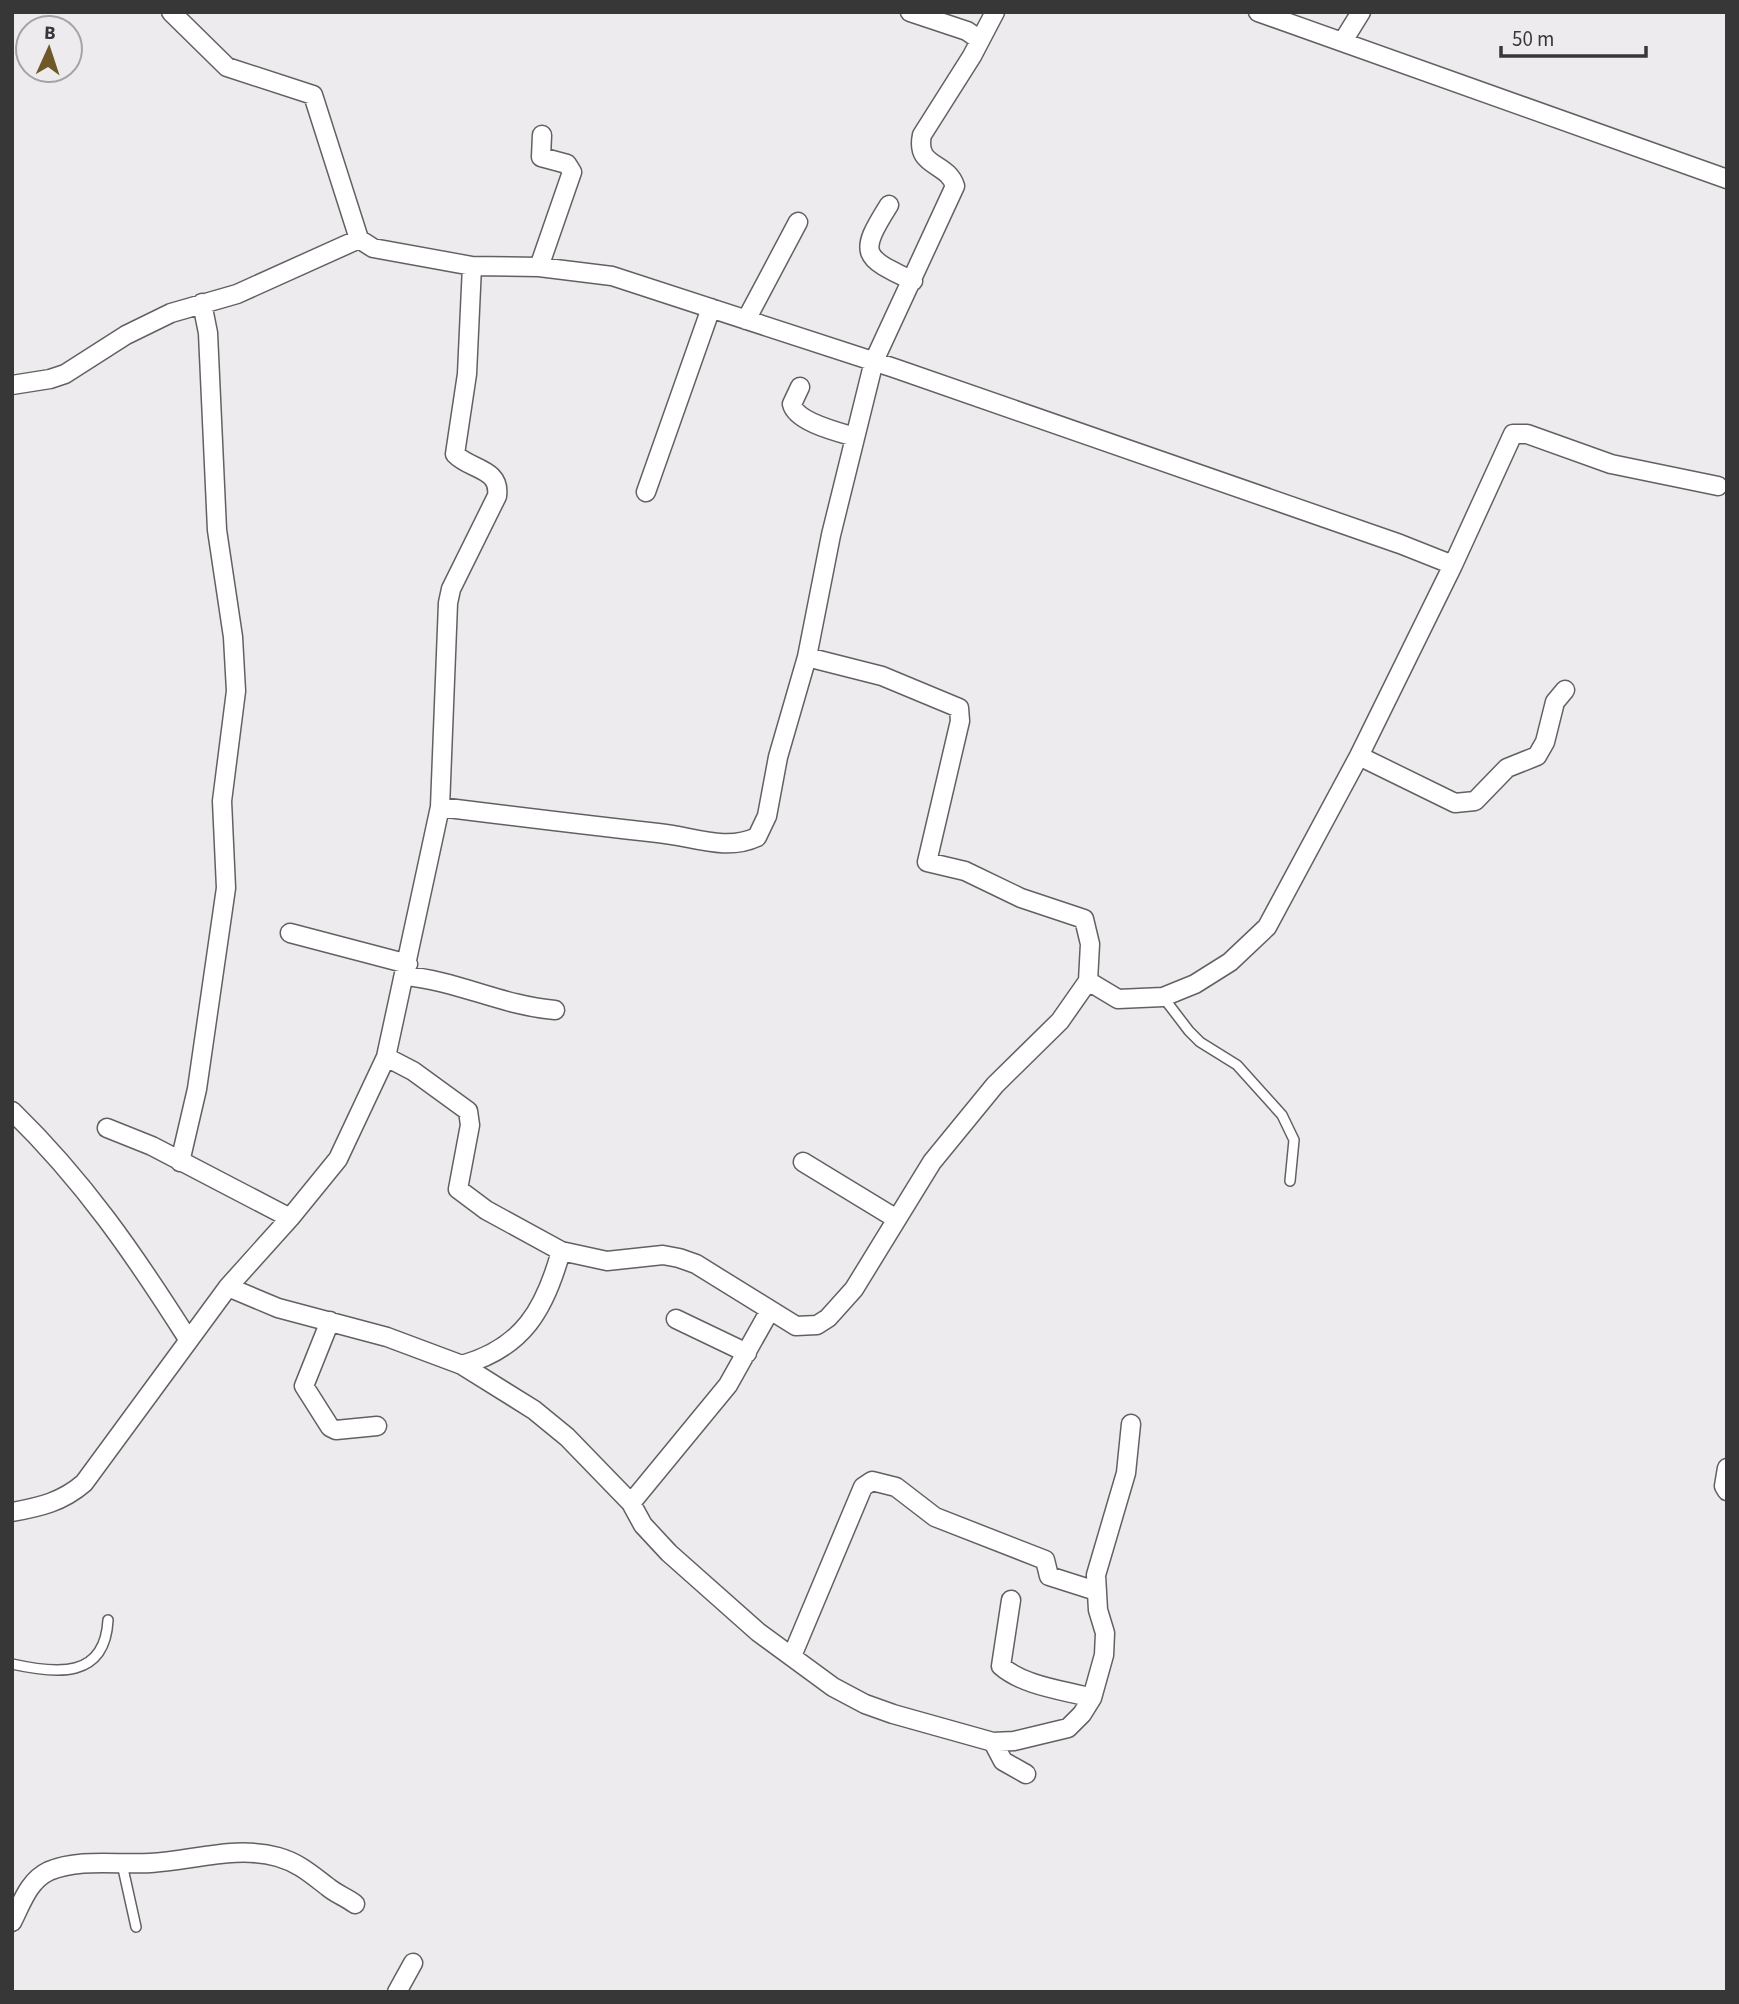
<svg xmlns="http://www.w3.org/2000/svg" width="1739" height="2004" viewBox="0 0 1739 2004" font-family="'Source Sans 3',sans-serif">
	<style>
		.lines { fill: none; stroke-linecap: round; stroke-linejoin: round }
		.lane-casing { stroke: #636063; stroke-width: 12 }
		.street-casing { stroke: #636063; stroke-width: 21 }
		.lane { stroke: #fff; stroke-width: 9 }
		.street { stroke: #fff; stroke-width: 18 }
	</style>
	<rect width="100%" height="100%" fill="#eeebee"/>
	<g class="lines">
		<g class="lane-casing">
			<path id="lane" d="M1163 997 1189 1031 1200 1042 1237 1065 1282 1115 1294 1140 1290 1181
				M12 1664C57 1674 105 1679 108 1620
				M122 1864 136 1927"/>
		</g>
		<g class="street-casing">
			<path id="street" d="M910 12 967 31 980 40
				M1258 12 1727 179
				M1343 41 1361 12
				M889 205C858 254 862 257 913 281
				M472 266 539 267 612 276 894 368 1400 544 1453 565
				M539 267 572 172 567 164 541 157 542 135
				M746 320 798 222
				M12 385 50 379 65 374 126 335 171 313 237 294 359 239
				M800 387 792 404C796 422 838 432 855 437
				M646 492 711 308
				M1359 756 1455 803 1475 801 1507 768 1537 756 1545 742 1555 702 1565 690
				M440 807C512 816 585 825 658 833 692 836 725 852 757 837L767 816 778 757 807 657 831 535 874 361 955 186C947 161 915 168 922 135L972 56 995 12
				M290 933 408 964
				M404 976C456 980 503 1006 555 1010
				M1088 981 1118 999 1163 997 1195 984 1230 962 1267 927 1359 756 1453 565 1513 434H1527L1611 464 1718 486
				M386 1057 413 1071 468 1111 470 1125 458 1189 486 1210 561 1251 607 1261 663 1255 679 1258 696 1264 796 1326 817 1325 828 1318 854 1289 932 1162 995 1085 1060 1021 1088 981 1090 944 1084 919 1021 898 965 871 927 862 960 721 959 708 882 676 807 657
				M12 1111C84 1181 134 1254 188 1339
				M107 1128 152 1146 290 1218
				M180 1162 197 1089 226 888 222 801 236 691 233 637 217 530 208 333 202 303
				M803 1162 895 1218
				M228 1287 278 1308 387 1337 462 1365 534 1410 567 1437 631 1503 643 1525 669 1553 758 1632 833 1687 865 1704 893 1714 993 1742 1014 1741 1068 1728 1082 1714 1092 1698 1104 1655 1105 1633 1098 1610 1096 1575 1126 1473 1131 1424
				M676 1319 747 1353
				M330 1321 304 1386 330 1427 336 1430 377 1426
				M462 1365C523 1348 545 1309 561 1251
				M1727 1468 1724 1486 1727 1491
				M631 1503 728 1385 769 1312
				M12 1512C40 1507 62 1502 84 1483L228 1287 290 1218 338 1159 386 1057 440 807 448 603 451 589 497 496C501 468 470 470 455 454L467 374 472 266 373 248 359 239 313 95 227 67 171 12
				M1011 1600 1001 1666C1024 1686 1063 1690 1092 1698
				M792 1656 863 1487 872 1481 896 1487 935 1517 1045 1560 1049 1576 1096 1591
				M993 1742 1003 1761 1026 1774
				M12 1922C22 1903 28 1881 49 1871 80 1858 118 1865 150 1863 192 1861 236 1845 278 1857 299 1863 311 1874 328 1887 336 1894 346 1897 355 1904
				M397 1992 413 1963"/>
		</g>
		<use href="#lane" class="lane"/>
		<use href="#street" class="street"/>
	</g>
	<rect width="1739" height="2004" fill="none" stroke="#383738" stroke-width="28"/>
	<g transform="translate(49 49) rotate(3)"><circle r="33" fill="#eeebee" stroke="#a5a3a5" stroke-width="2"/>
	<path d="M0-5L12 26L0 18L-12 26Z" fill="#6f5828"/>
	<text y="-10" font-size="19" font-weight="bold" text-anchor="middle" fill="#383738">B</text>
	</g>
	<path d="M1501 46v10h145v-10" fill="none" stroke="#383738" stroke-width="3.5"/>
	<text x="1512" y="46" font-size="21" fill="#383738" stroke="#eeebee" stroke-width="5" paint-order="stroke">50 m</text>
</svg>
